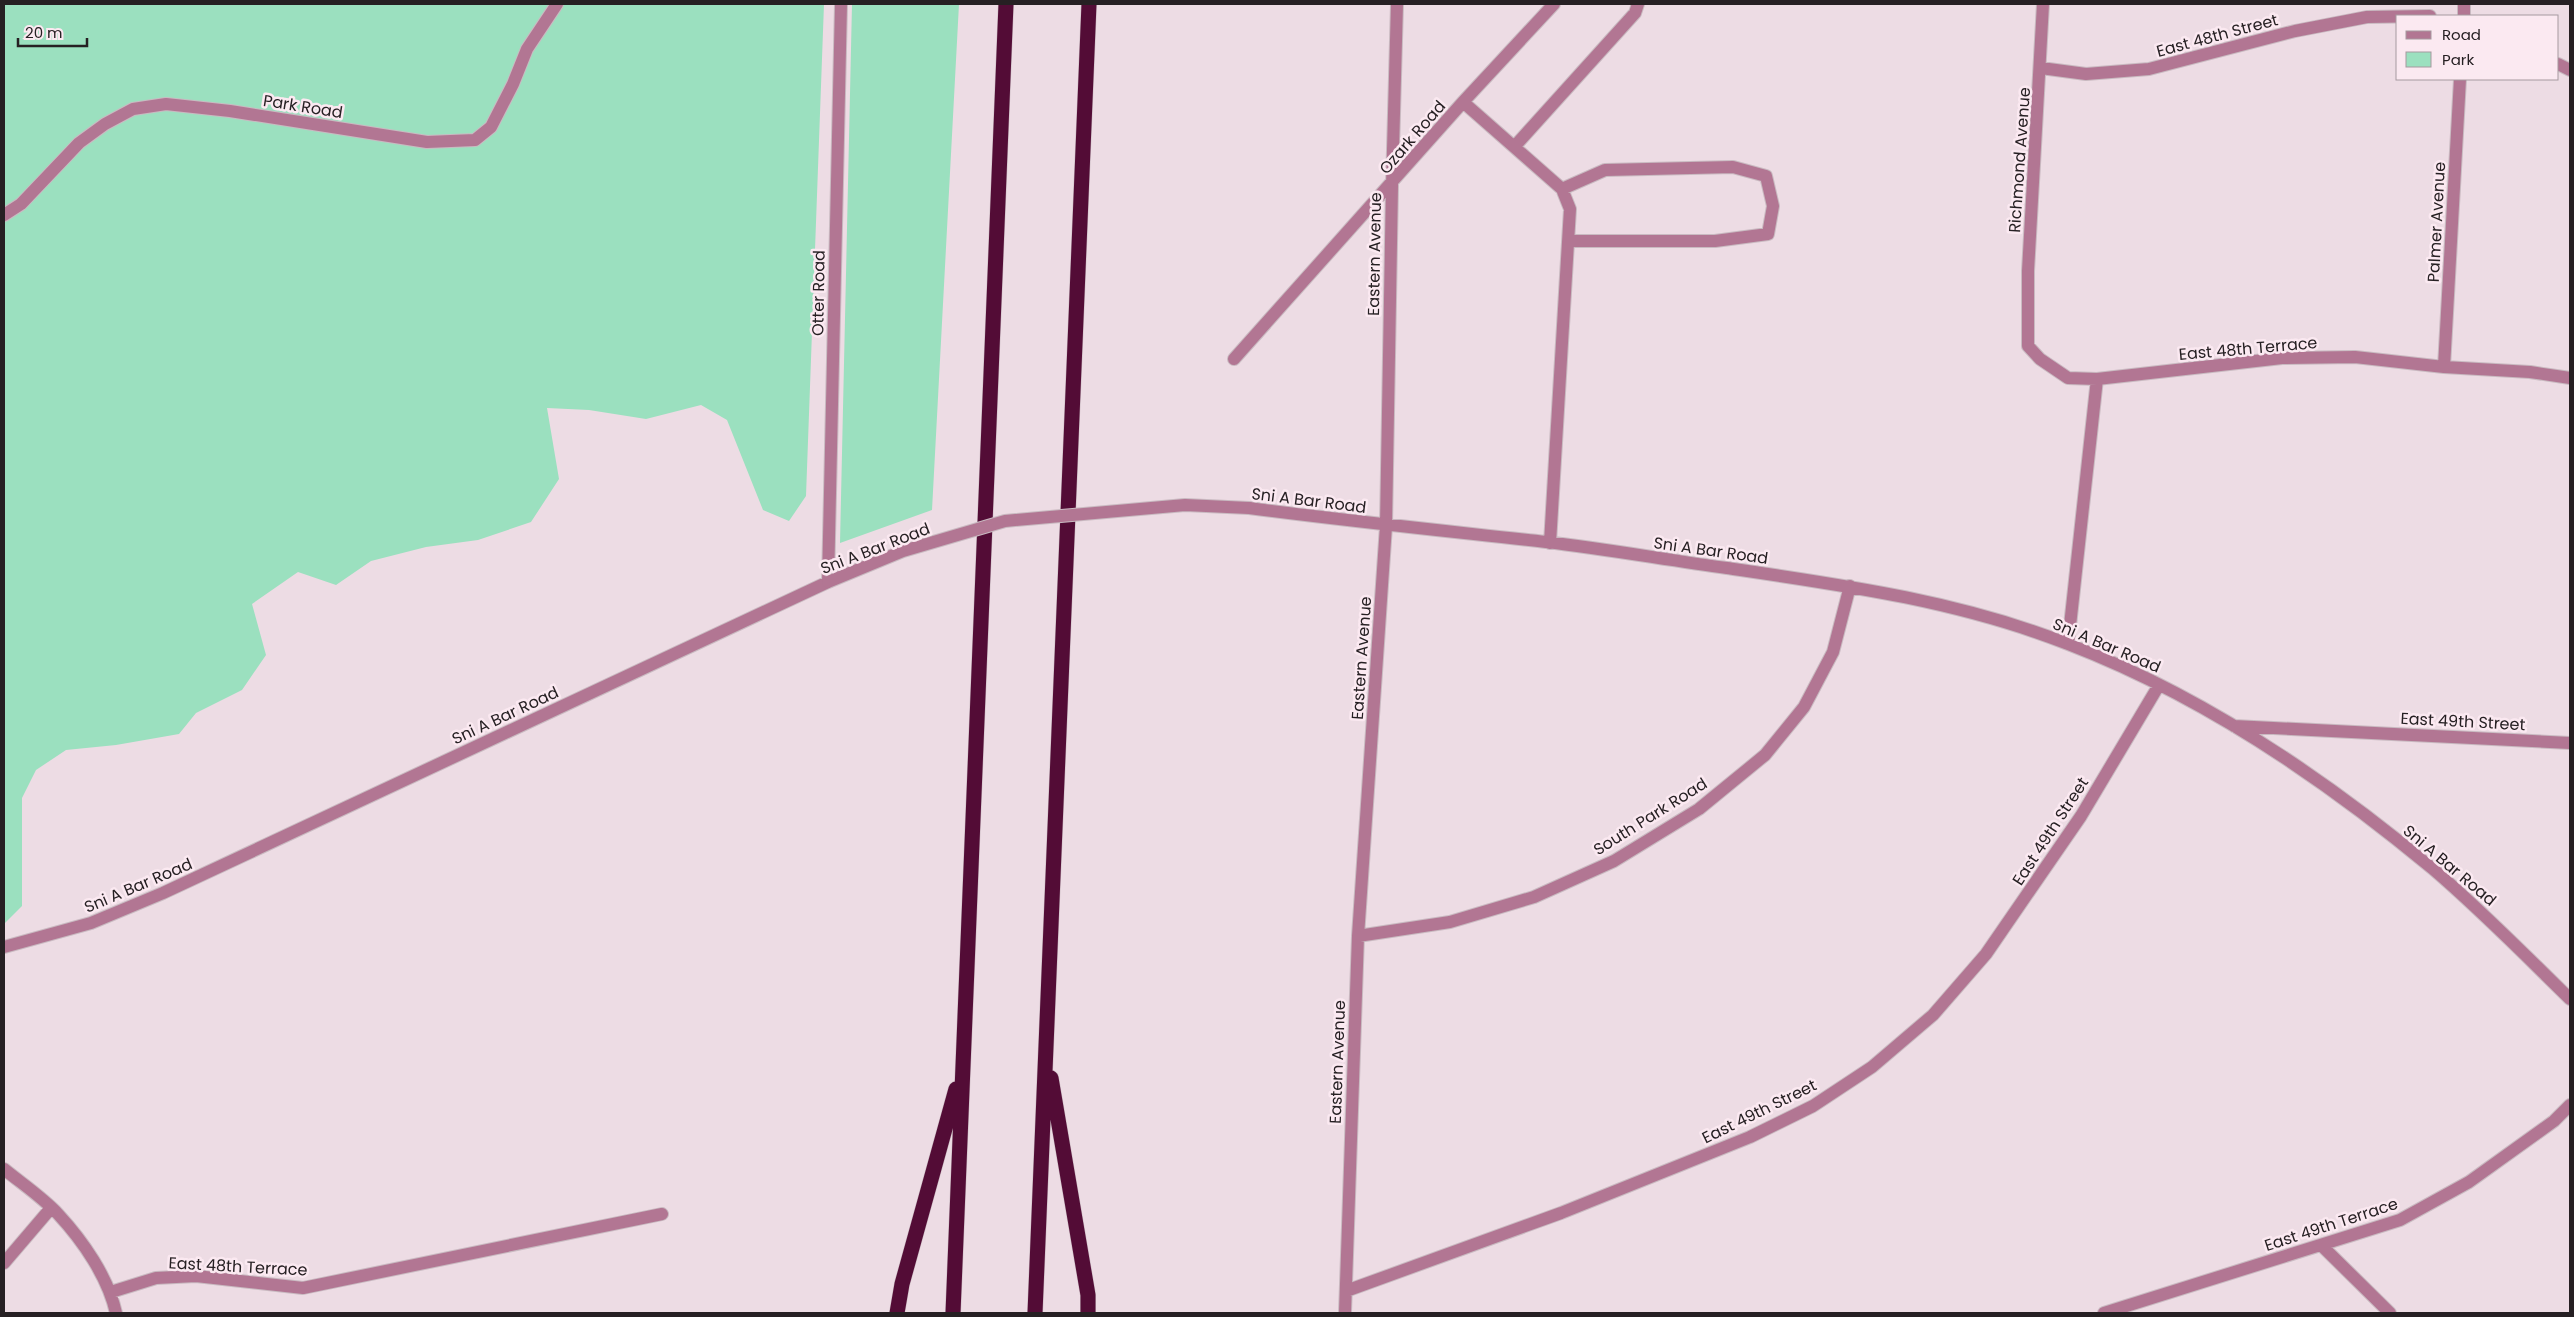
<svg xmlns="http://www.w3.org/2000/svg" width="2574" height="1317" viewBox="0 0 2574 1317" font-family="Poppins,sans-serif">
	<style>
		.green { fill: #9be0bf }
		.lines { fill: none; stroke-linecap: round; stroke-linejoin: round }
		.minor-casing { stroke: #c9bac1; stroke-width: 14 }
		.highway-casing { stroke: #c9bac1; stroke-width: 16 }
		.minor { stroke: #b27693; stroke-width: 12 }
		.highway { stroke: #530c36; stroke-width: 15 }
		.minor-bridge-casing { stroke: #c9bac1; stroke-width: 14; stroke-linecap: butt }
		.minor-bridge { stroke: #b27693; stroke-width: 12 }
		.labels { text-anchor: middle; stroke-width: 5; stroke-linejoin: round; paint-order: stroke }
		.street-label { font-size: 16px; fill: #262023; stroke: #fbe9f1 }
	</style>
	<rect width="100%" height="100%" fill="#eddce4"/>
	<path class="green" d="M4 4H824L806 496 789 521 763 510 727 420 701 405 646 419 589 410 547 408 559 479 531 522 478 540 426 547 371 561 336 585 298 572 252 604 266 655 242 690 196 713 179 734 116 745 66 750 36 770 22 798V906L4 924Z
		M852 4H959L932 510 840 543Z"/>
	<g class="lines">
		<g class="minor-casing">
			<path id="minor" d="M2043 4 2028 271V346L2040 359 2068 378 2097 379 2282 358 2355 357 2444 367 2530 372 2570 378
				M2464 16V4
				M2558 64 2570 70
				M2041 68 2086 74 2149 69 2295 31 2367 17 2430 16
				M1463 102 1562 189 1570 209 1550 543
				M1515 146 1635 13 1638 4
				M1562 189 1605 170 1733 167 1766 176 1773 206 1768 234 1715 241H1568
				M4 215 21 204 79 143 105 124 133 109 166 104 230 111 427 142 475 140 491 127 513 84 527 49 557 4
				M1234 359 1463 102 1554 4
				M2444 367 2460 79
				M1249 508C1348 521 1447 531 1546 542 1607 549 1667 560 1727 568 1843 585 1959 601 2068 644 2201 695 2324 778 2433 869 2481 910 2525 955 2570 999
				M2068 644 2097 379
				M2234 726 2570 743
				M1358 936 1450 922 1534 897 1614 861 1699 809 1765 755 1804 707 1833 652 1850 586
				M4 947 91 923 163 893 828 582 841 4
				M4 1169C21 1183 42 1197 58 1214 83 1241 108 1277 116 1313
				M2321 1245 2390 1313
				M4 1263 51 1208
				M1346 1291 1561 1213 1750 1137 1813 1106 1872 1067 1933 1015 1986 954 2081 816 2159 685
				M111 1292 156 1278 196 1276 303 1288 662 1214
				M1345 1313 1358 936 1386 526 1392 186 1397 4
				M2104 1313 2400 1220 2469 1182 2554 1121 2570 1105"/>
		</g>
		<g class="highway-casing">
			<path id="highway" d="M1051 1078 1088 1295V1313
				M897 1313 902 1284 956 1089
				M953 1313 1006 4
				M1035 1313 1089 4"/>
		</g>
		<use href="#minor" class="minor"/>
		<use href="#highway" class="highway"/>
		<g class="minor-bridge-casing">
			<path id="minor-bridge" d="M828 582 903 551 1005 521 1185 505 1249 508"/>
		</g>
		<use href="#minor-bridge" class="minor-bridge"/>
	</g>
	<g class="labels">
		<g class="street-label">
			<text transform="translate(2217 35) rotate(-15)" y="6">East 48th Street</text>
			<text transform="translate(303 106) rotate(9)" y="6">Park Road</text>
			<text transform="translate(1412 137) rotate(-49)" y="6">Ozark Road</text>
			<text transform="translate(2019 160) rotate(-86)" y="6">Richmond Avenue</text>
			<text transform="translate(2436 222) rotate(-87)" y="6">Palmer Avenue</text>
			<text transform="translate(1374 254) rotate(-89)" y="6">Eastern Avenue</text>
			<text transform="translate(818 293) rotate(-89)" y="6">Otter Road</text>
			<text transform="translate(2248 348) rotate(-5)" y="6">East 48th Terrace</text>
			<text transform="translate(1309 500) rotate(7)" y="6">Sni A Bar Road</text>
			<text transform="translate(875 548) rotate(-21)" y="6">Sni A Bar Road</text>
			<text transform="translate(1711 550) rotate(8)" y="6">Sni A Bar Road</text>
			<text transform="translate(2107 645) rotate(23)" y="6">Sni A Bar Road</text>
			<text transform="translate(1361 658) rotate(-86)" y="6">Eastern Avenue</text>
			<text transform="translate(505 715) rotate(-25)" y="6">Sni A Bar Road</text>
			<text transform="translate(2463 721) rotate(3)" y="6">East 49th Street</text>
			<text transform="translate(1650 816) rotate(-32)" y="6">South Park Road</text>
			<text transform="translate(2050 831) rotate(-57)" y="6">East 49th Street</text>
			<text transform="translate(2450 865) rotate(40)" y="6">Sni A Bar Road</text>
			<text transform="translate(138 885) rotate(-23)" y="6">Sni A Bar Road</text>
			<text transform="translate(1337 1062) rotate(-88)" y="6">Eastern Avenue</text>
			<text transform="translate(1759 1111) rotate(-26)" y="6">East 49th Street</text>
			<text transform="translate(2331 1224) rotate(-18)" y="6">East 49th Terrace</text>
			<text transform="translate(238 1266) rotate(3)" y="6">East 48th Terrace</text>
		</g>
	</g>
	<rect width="2574" height="1317" fill="none" stroke="#262023" stroke-width="10"/>
	<rect x="2396" y="15" width="162" height="65" fill="#fbe9f1" stroke="#a6999f"/>
	<rect x="2406" y="31" width="25" height="8" fill="#b27693" stroke="#a6999f"/>
	<text x="2442" y="40" font-size="15" fill="#262023">Road</text>
	<rect x="2406" y="52" width="25" height="15" fill="#9be0bf" stroke="#a6999f"/>
	<text x="2442" y="65" font-size="15" fill="#262023">Park</text>
	<path d="M18 38v8h69v-8" fill="none" stroke="#262023" stroke-width="2.5"/>
	<text x="25" y="38" font-size="15" fill="#262023" stroke="#fbe9f1" stroke-width="4" paint-order="stroke">20 m</text>
</svg>
